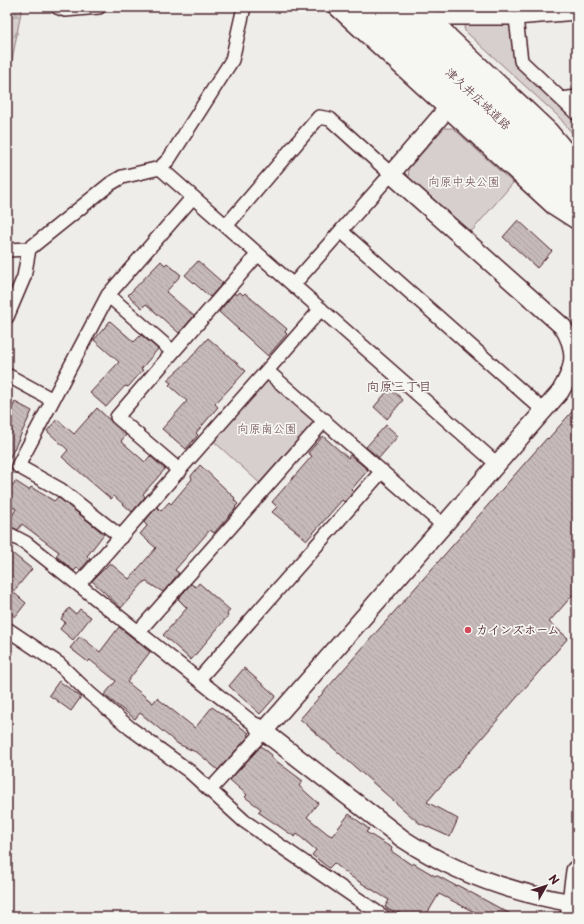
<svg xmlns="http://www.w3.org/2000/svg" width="584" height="924" viewBox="0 0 584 924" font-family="'Playpen Sans','Klee One',sans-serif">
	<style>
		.forest { fill: url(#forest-firs); stroke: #90777c }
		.green { fill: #d7cfce; stroke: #90777c }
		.building { fill: url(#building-back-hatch); stroke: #4a1f2b }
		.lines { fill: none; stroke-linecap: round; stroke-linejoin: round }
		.minor-casing { stroke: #4a1f2b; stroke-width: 16 }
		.tertiary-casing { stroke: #4a1f2b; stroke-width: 20 }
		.secondary-casing { stroke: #4a1f2b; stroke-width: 22 }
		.primary-casing { stroke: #4a1f2b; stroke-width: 24 }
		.minor { stroke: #f6f6f2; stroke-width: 13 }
		.tertiary { stroke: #f6f6f2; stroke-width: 17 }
		.secondary { stroke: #f6f6f2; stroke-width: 19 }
		.primary { stroke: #f6f6f2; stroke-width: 21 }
		.poi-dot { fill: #d1495b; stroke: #f6f6f2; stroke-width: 1.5 }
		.labels { text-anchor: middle; stroke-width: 3.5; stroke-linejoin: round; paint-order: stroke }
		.street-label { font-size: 12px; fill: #4a1f2b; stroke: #f6f6f2 }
		.park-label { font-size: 12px; fill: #6d4b54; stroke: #f6f6f2 }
		.poi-label { font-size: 12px; font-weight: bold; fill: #4a1f2b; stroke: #f6f6f2; text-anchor: start }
		.neighbourhood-label { font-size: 13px; fill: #4a1f2b; stroke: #f6f6f2 }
	</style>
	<defs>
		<pattern id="forest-firs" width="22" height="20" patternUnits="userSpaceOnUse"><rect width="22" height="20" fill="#d7cfce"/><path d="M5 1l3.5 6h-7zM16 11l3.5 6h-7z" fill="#bab1b1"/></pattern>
		<pattern id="building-back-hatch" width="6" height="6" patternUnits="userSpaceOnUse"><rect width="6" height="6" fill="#c6babb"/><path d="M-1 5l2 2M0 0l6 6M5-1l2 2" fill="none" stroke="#ac9fa1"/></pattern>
	</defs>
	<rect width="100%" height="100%" fill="#efedea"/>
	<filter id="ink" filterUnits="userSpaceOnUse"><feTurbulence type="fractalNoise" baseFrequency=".025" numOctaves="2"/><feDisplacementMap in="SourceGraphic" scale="8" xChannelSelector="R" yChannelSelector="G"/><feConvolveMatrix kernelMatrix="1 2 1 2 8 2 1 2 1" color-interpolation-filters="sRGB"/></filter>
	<g filter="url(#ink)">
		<path class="forest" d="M7 7H22L7 87Z"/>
		<path class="green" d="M467 23 510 24 513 28 516 64 577 121V139L558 116 465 31 464 27Z
			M444 128H453L513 183 471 232 409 178 408 169Z
			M267 371 325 420 265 488 209 437Z"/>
		<path class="building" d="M518 220 552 251 537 268 503 237Z
			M161 261 165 265 167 263 181 275 166 292 194 316 179 333 146 304 142 308 128 295Z
			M198 261 223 283 210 297 185 275Z
			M240 292 243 295 245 293 287 329 285 332 287 334 268 356 219 312 234 293 237 295Z
			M110 321 134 342 141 335 158 349 141 369 143 370 128 387 125 386 106 407 90 393 119 362 94 340Z
			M208 338 246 371 215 404 218 407 196 433 198 435 186 449 162 429 187 401 169 385 171 383 167 380 186 363Z
			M390 388 403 400 387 419 374 407Z
			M15 402 32 411 7 464V419Z
			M577 406V590L549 622 568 638 427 802 458 819 450 837 419 823 300 719 547 438 548 439Z
			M97 408 126 435 121 441 145 462 150 456 165 469 143 494 145 497 132 512 114 496 111 499 62 457 68 450 47 431 57 419 74 434Z
			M386 425 398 436 379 458 366 447Z
			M323 436 348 458 350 455 368 470 351 490 353 492 351 495 344 502 342 500 307 540 272 512 277 507 272 502 312 456 308 453Z
			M200 465 235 498 234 500 238 504 235 507 236 508 214 533 210 530 175 570 179 573 163 592 145 581 121 608 92 581 110 563 129 579 156 548 140 534 147 526 144 522 157 507 161 511 169 502 171 504 192 479 191 476Z
			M7 481 14 485 15 481 29 490 31 487 54 501 58 497 104 534 87 556 90 559 80 570 77 568 74 571 56 556 59 552 22 524 18 530 7 525 16 509 7 504Z
			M7 549 32 569 13 592 26 603 15 617 7 610Z
			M199 583 230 610 227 614 228 616 191 660 163 635 187 608 178 599 191 584 196 587Z
			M69 608 76 614 80 609 91 617 73 640 60 629 65 622 61 619Z
			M119 627 150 652 127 682 153 703 157 698 195 728 212 707 249 733 247 735 249 736 218 770 198 753 178 744 140 713 135 719 104 695 116 681 90 660 88 662 70 648 80 636 100 652Z
			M244 668 276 696 260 714 229 686Z
			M59 681 81 697 71 711 49 695Z
			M261 746 272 755 271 757 303 781 299 786 318 803 307 817 328 834 332 836 349 814 369 829 366 832 392 848 391 851 412 865 413 863 435 876 436 875 456 886 457 885 516 917H484L439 894 425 917H406L398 912 396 914 385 907 389 900 353 878 334 863 329 868 312 855 316 850 297 834 295 837 258 812 261 809 245 797 247 795 230 780Z"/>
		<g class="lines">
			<g class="minor-casing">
				<path id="minor" d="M57 7 65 10 99 7
					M334 7 552 207 577 223
					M424 7 451 36 550 129 566 148
					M436 18H516L577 13
					M516 18 521 61 577 114
					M561 99 577 97
					M160 168 497 464
					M226 226 319 117 330 119 391 174 293 285
					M341 231 544 411
					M7 250 29 249 110 184 122 177 160 168 169 159 232 60 244 7
					M108 295 173 352 117 417 180 471
					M7 317 24 277 29 249
					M173 352 258 254
					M267 371 444 526
					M7 375 51 399
					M7 533 26 543 258 727
					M121 537 61 490 18 466 108 295 193 197
					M79 584 321 309
					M7 629 59 664 89 693 130 728 189 771 244 821 384 917
					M139 631 325 420
					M199 679 382 471
					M210 790 264 731"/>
			</g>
			<g class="tertiary-casing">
				<path id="tertiary" d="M258 727 403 839C455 873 511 893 573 903
					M264 731 560 392C575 368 578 351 563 327L391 174 446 110"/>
			</g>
			<g class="secondary-casing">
				<path id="secondary" d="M354 7 577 214
					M380 7 577 191
					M404 7 577 168"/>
			</g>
			<g class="primary-casing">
				<path id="primary" d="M571 917 577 871"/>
			</g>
			<use href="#minor" class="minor"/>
			<use href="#tertiary" class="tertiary"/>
			<use href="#secondary" class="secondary"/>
			<use href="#primary" class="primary"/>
		</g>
	</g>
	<circle class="poi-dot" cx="468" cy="630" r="4"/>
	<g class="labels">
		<g class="street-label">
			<text transform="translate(478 99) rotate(43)" y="4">津久井広域道路</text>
		</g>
		<g class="park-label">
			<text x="464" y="186">向原中央公園</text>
			<text x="267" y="433">向原南公園</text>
		</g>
		<g class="poi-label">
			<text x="476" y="634">カインズホーム</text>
		</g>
		<g class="neighbourhood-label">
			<text x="399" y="391">向原三丁目</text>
		</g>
	</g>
	<rect width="584" height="924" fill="none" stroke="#f6f6f2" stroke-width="24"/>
	<rect x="12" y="12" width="560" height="900" fill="none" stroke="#4a1f2b" stroke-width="1.5" filter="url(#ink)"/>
	<g transform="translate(546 886) rotate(51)" stroke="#f6f6f2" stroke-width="3" paint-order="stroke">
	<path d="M0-3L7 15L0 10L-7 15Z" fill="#4a1f2b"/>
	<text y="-6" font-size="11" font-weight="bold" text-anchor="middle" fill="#4a1f2b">N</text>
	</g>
</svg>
